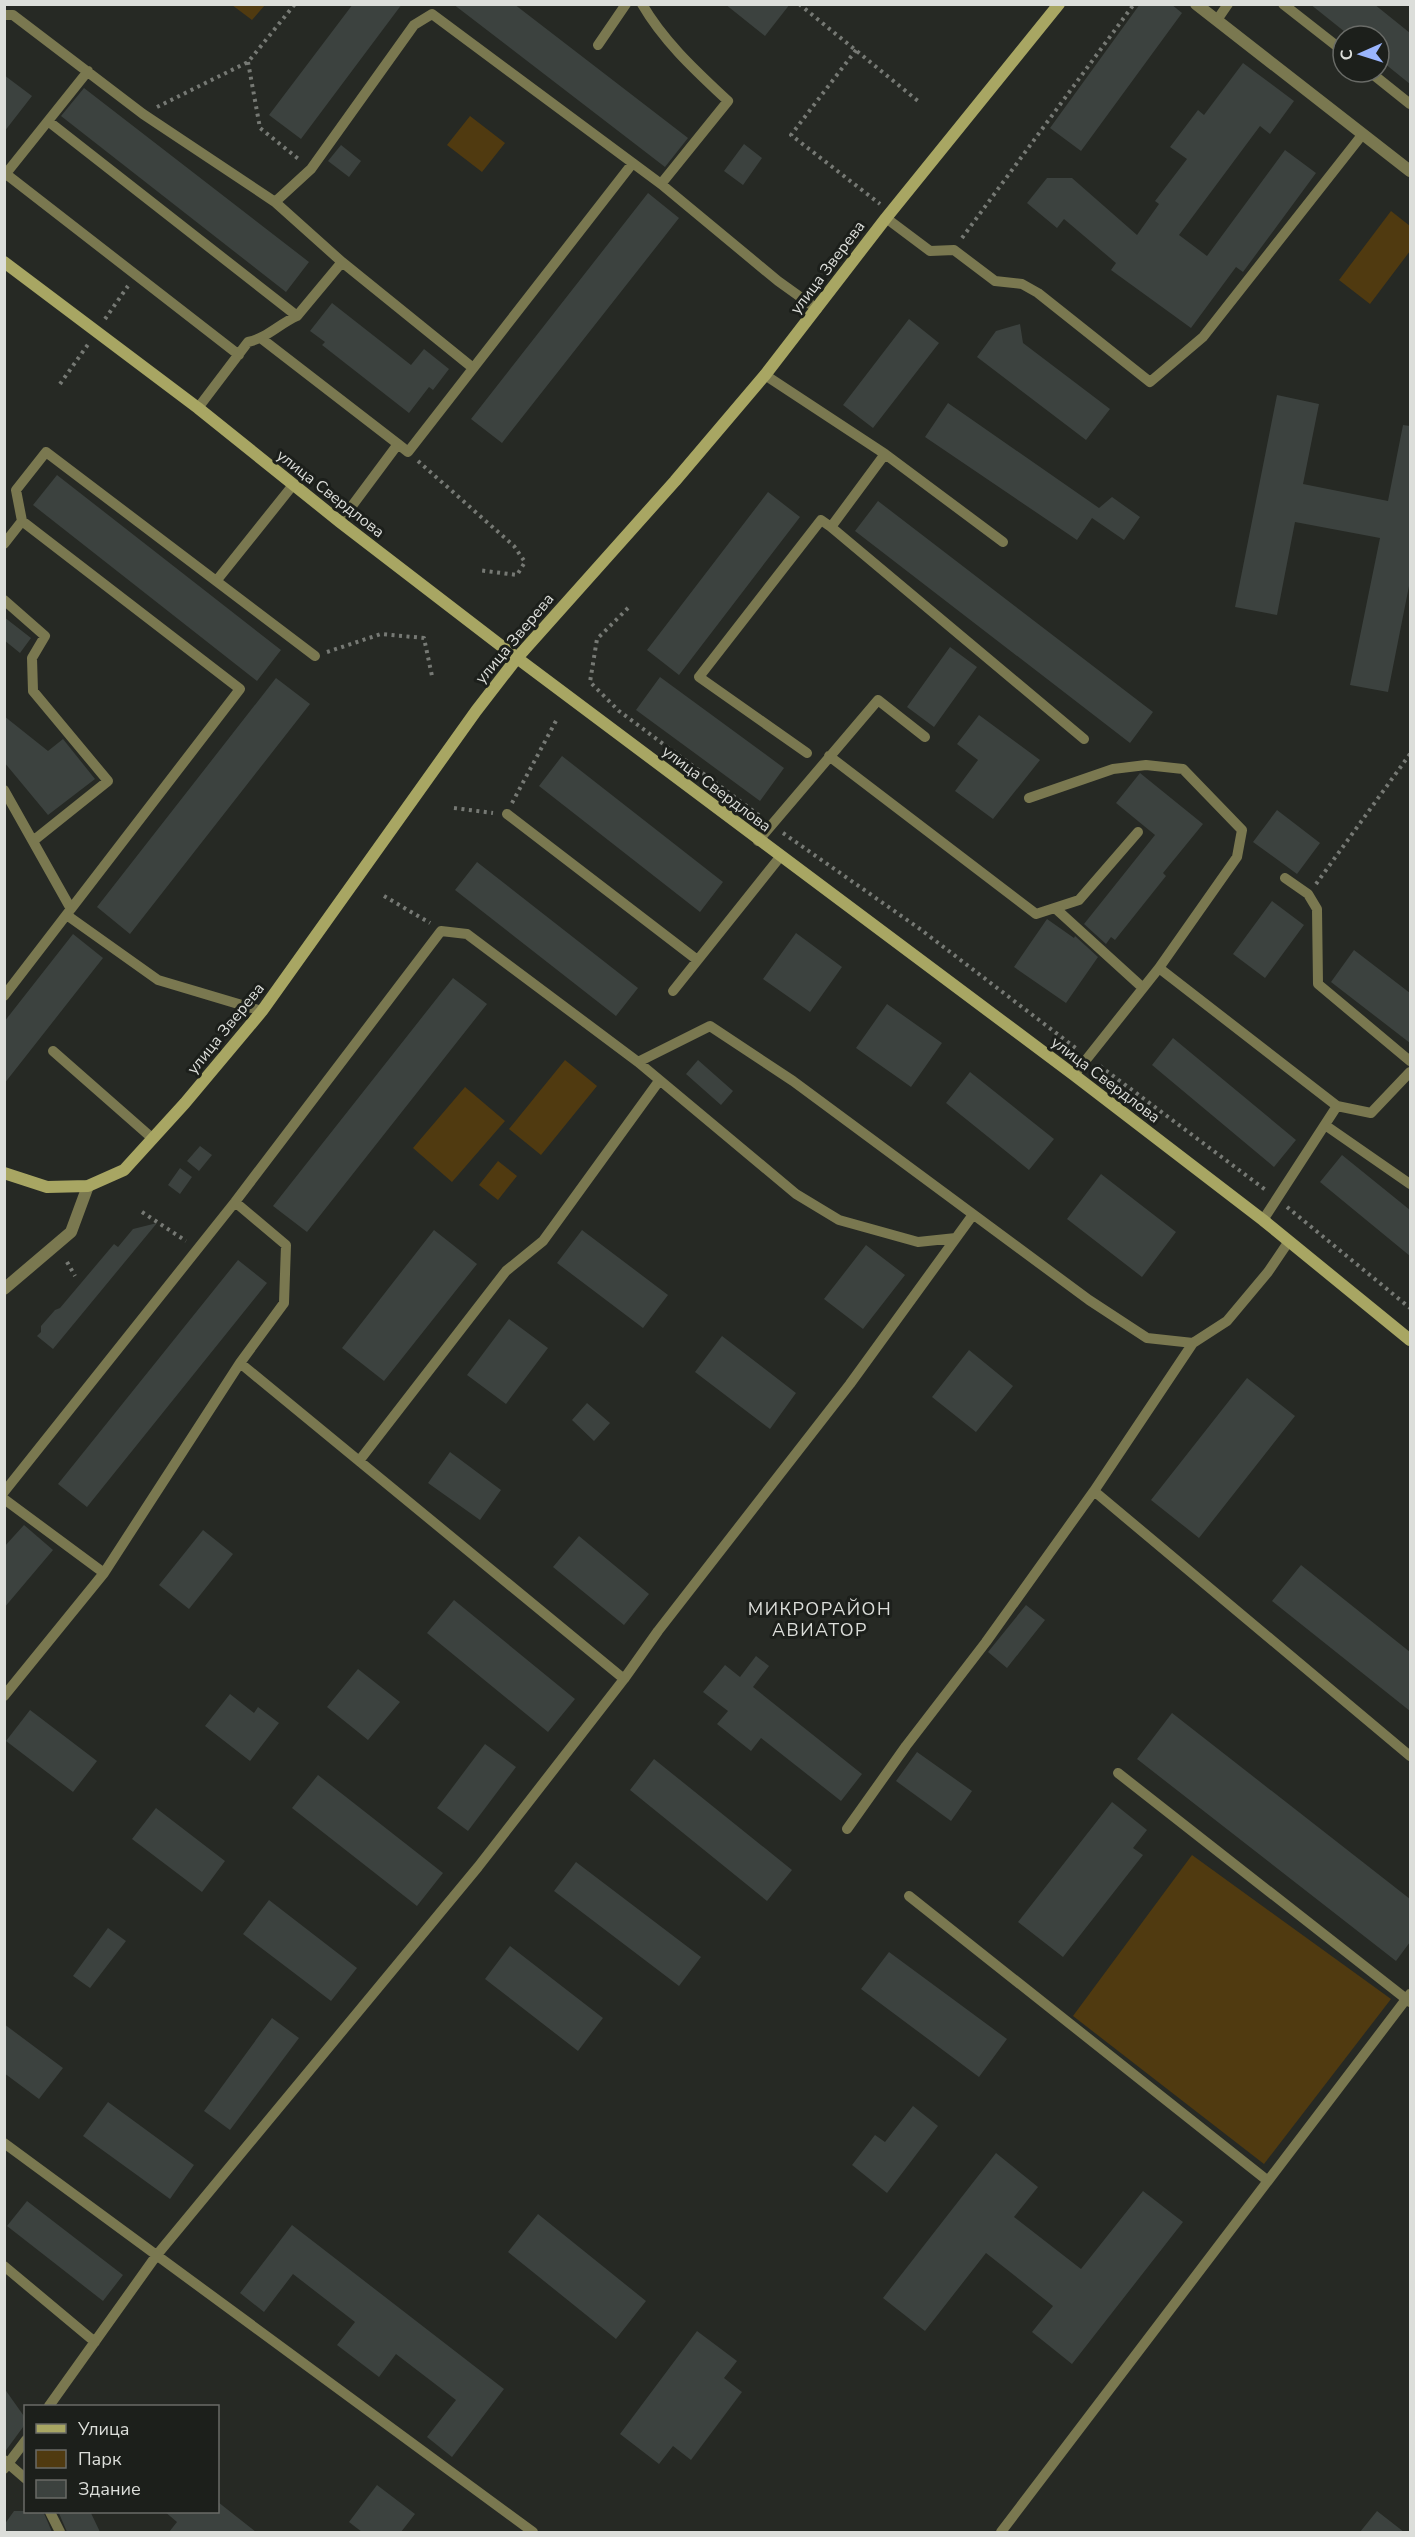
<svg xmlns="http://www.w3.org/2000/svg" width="1415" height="2537" viewBox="0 0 1415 2537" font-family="'Nunito Sans',sans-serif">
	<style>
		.green { fill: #503a10 }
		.building { fill: #3c423f }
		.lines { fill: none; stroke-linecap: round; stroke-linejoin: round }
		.path { stroke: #767974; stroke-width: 4; stroke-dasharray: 3 4.5; stroke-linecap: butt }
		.lane { stroke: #7a7850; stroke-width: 10 }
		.street { stroke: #7a7850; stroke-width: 12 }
		.secondary { stroke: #a8a663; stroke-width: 12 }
		.labels { text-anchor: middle; stroke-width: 6; stroke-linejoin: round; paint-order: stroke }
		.street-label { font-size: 16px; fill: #dcdeda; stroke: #1c1f1b }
		.neighbourhood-label { font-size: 18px; letter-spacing: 1.5px; fill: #dcdeda; stroke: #1c1f1b }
	</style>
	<rect width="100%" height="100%" fill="#262924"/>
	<path class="green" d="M232 5H265L252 20Z
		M470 116 505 143 482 172 447 145Z
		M1391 211 1410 226V251L1370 304 1339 280Z
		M565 1060 597 1086 541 1155 509 1129Z
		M465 1087 505 1121 452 1182 413 1148Z
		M498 1161 517 1176 498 1200 479 1185Z
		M1192 1855 1391 1999 1264 2164 1073 2016Z"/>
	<path class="building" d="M353 4H402L301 139 269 115Z
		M453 4H514L688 138 665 167Z
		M725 4H790L765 36Z
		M1140 4H1171L1182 13 1081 151 1050 128Z
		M1310 4H1374L1410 33V84L1379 59V36H1350Z
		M1243 63 1294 101 1270 134 1260 126 1179 235 1207 256 1285 150 1316 173 1243 272 1236 267 1191 328 1111 270 1116 263 1064 219 1057 228 1027 203 1047 178H1072L1137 235 1159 204 1155 201 1187 159 1170 147 1198 110 1204 115Z
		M4 75 32 96 4 132Z
		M84 88 309 262 286 292 61 116Z
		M744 144 762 158 743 185 724 171Z
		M341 145 361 161 349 177 328 161Z
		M648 193 679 218 502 443 471 419Z
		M332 303 411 365 424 349 449 369 433 390 429 387 409 413 322 345 325 342 310 331Z
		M909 319 939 343 873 428 843 405Z
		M1020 324 1023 343 1110 409 1086 440 977 357 996 331Z
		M1277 395 1319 404 1303 484 1388 501 1403 425 1410 426V581L1388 692 1350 685 1380 538 1295 522 1277 615 1235 607Z
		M948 403 1099 508 1112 497 1140 517 1124 540 1092 518 1077 540 925 437Z
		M57 475 281 650 257 681 33 505Z
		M768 492 800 517 679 675 647 650Z
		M878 501 1153 712 1130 743 855 531Z
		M4 617 31 638 20 653 4 640Z
		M950 647 977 667 934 727 907 707Z
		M660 677 784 768 760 801 636 710Z
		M276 678 310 704 130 934 97 907Z
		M979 715 1040 760 993 819 955 791 978 760 957 744Z
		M4 716 48 751 63 739 95 779 48 815 4 762Z
		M562 756 723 882 700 912 539 786Z
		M1140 773 1203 824 1163 873 1166 876 1115 940 1111 937 1106 944 1084 924 1155 835 1116 803Z
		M1277 810 1320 843 1297 874 1253 842Z
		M477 862 638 988 616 1016 455 890Z
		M1272 901 1304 925 1265 978 1233 954Z
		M1047 919 1074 938 1075 936 1098 957 1066 1003 1014 967Z
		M796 933 842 967 810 1012 763 979Z
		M73 934 103 958 4 1084V1022Z
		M1354 950 1410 993V1043L1331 982Z
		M453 978 487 1004 307 1232 273 1206Z
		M887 1004 942 1043 911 1087 856 1048Z
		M1173 1038 1296 1140 1274 1167 1152 1065Z
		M698 1060 733 1091 721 1105 686 1074Z
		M970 1072 1054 1139 1029 1170 946 1103Z
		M200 1146 212 1155 199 1171 187 1161Z
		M1342 1155 1410 1210V1256L1320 1182Z
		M180 1168 192 1177 180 1194 168 1185Z
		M1101 1174 1176 1232 1142 1277 1067 1219Z
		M157 1223 53 1349 37 1336 41 1332V1326L55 1310 60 1308 114 1244 118 1247 133 1229Z
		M434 1230 477 1264 384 1381 342 1348Z
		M582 1230 668 1295 643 1328 557 1263Z
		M866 1245 905 1275 863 1329 824 1299Z
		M238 1260 267 1283 87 1507 58 1484Z
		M509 1319 548 1348 506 1404 467 1375Z
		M722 1336 796 1393 770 1429 695 1372Z
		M969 1350 1013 1386 976 1432 932 1397Z
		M1247 1378 1295 1416 1199 1538 1151 1500Z
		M587 1403 610 1423 594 1441 572 1420Z
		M450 1452 501 1490 480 1520 428 1483Z
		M24 1525 53 1550 4 1608V1547Z
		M203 1530 233 1554 189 1609 159 1585Z
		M579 1536 649 1594 624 1625 553 1567Z
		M1301 1565 1410 1652V1711L1272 1601Z
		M454 1600 575 1699 548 1732 427 1633Z
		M1026 1605 1045 1620 1007 1668 988 1652Z
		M756 1656 769 1666 753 1687 862 1774 841 1801 761 1738 751 1751 717 1724 728 1711 703 1692 725 1665 740 1677Z
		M358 1669 400 1702 368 1740 327 1707Z
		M230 1694 254 1713 258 1707 279 1723 250 1761 205 1726Z
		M30 1710 97 1761 73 1792 6 1741Z
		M1172 1713 1410 1899V1942L1396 1961 1137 1759Z
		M485 1744 516 1767 468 1831 437 1808Z
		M917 1752 972 1791 951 1821 896 1781Z
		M654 1759 792 1870 767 1901 630 1790Z
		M318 1775 443 1873 417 1906 292 1808Z
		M1112 1802 1147 1830 1133 1848 1143 1855 1063 1957 1018 1922Z
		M156 1808 225 1861 202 1892 132 1839Z
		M576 1862 701 1957 679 1986 554 1891Z
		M269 1900 357 1968 331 2001 243 1934Z
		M108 1928 126 1941 90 1988 73 1976Z
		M510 1946 603 2018 578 2051 485 1979Z
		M889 1952 1007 2039 979 2077 861 1989Z
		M272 2018 299 2038 230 2130 204 2111Z
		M4 2024 63 2068 39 2099 4 2073Z
		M108 2102 194 2165 170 2199 83 2136Z
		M913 2106 938 2126 887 2193 852 2165 875 2135 885 2142Z
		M996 2153 1038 2187 1014 2217 1081 2269 1143 2191 1183 2222 1072 2364 1032 2332 1053 2306 986 2253 925 2331 883 2298Z
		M27 2201 123 2275 103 2301 7 2226Z
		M538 2214 646 2301 616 2339 508 2252Z
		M292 2225 504 2389 452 2457 427 2437 456 2400 396 2354 379 2377 337 2345 355 2322 293 2274 264 2312 240 2293Z
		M697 2331 737 2361 724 2378 742 2392 691 2460 673 2446 659 2464 620 2434Z
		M4 2388 26 2419V2423L4 2453Z
		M377 2485 415 2514 401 2532H362L349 2522Z
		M218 2502 256 2532H169L177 2522 164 2511H218Z
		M14 2511H43L52 2532H4V2525Z
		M58 2511H90L100 2532H67Z
		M1377 2511 1404 2532H1360Z"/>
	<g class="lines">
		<path class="path" d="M799 4 918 101
			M856 50 791 135 880 204
			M248 62 260 128 301 161
			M157 107 248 62 295 4
			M962 238 1134 4
			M105 319 128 286
			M60 384 89 343
			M418 461 514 546 525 562 517 575 478 570
			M628 608 597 639 590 682 619 711 760 816
			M327 652 381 634 424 638 432 676
			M512 803 557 719
			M454 808 493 813
			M783 833 920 929 1077 1049
			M1316 884 1410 754
			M384 896 430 923
			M1100 1066 1267 1191
			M1287 1207 1410 1308
			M142 1212 186 1241
			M67 1262 75 1276"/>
		<path class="lane" d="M642 4C664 42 696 71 728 101L661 184
			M1283 4 1343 51
			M4 15H13L143 114 275 202 342 262 297 316 48 121 4 176
			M1217 20 1228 4
			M598 45 626 4
			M1370 72 1410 104
			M48 121 88 71
			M6 174 239 355
			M275 202 311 169 414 25 432 14 661 184 778 281 817 309
			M886 218 930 251 954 250 995 281 1022 284 1038 293 1150 382 1203 337 1362 135
			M342 262 473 368
			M262 339 398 444
			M765 375 885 454 831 527 1084 739
			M198 408 248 342C267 338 279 324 297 316
			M885 454 1003 542
			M22 521 16 490 46 452 315 656
			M340 522 398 444 408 452 632 164
			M4 544 22 521 240 689 4 996
			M217 580 293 485
			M4 600 45 636 32 658 33 691 108 781 33 841
			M807 753 699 677 821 520 831 527
			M829 756 1036 914 1079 900 1138 832
			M4 790 71 909
			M1029 798 1113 769 1146 765 1183 769 1242 830 1237 857 1159 968
			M507 814 696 959
			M758 841 878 700 925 737
			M1285 878 1308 894 1317 909 1318 984 1410 1061
			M1055 908 1143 988
			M68 916 158 980 262 1011
			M673 991 780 857
			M53 1051 152 1138
			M638 1062 796 1194 839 1220 918 1242 956 1238
			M1074 1075 1159 968 1337 1106 1263 1220
			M1337 1106 1371 1113 1410 1072
			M1325 1125 1410 1184
			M1193 1343 1094 1491 1410 1756
			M240 1363 624 1679
			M359 1461 506 1271 543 1241 659 1081
			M4 1492 235 1202 441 931 467 934 638 1062 710 1026 793 1081 1089 1300 1147 1338 1193 1343 1227 1321 1268 1272 1289 1241
			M4 1499 104 1573 4 1696
			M104 1573 240 1363 284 1303 286 1245 235 1202
			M1118 1773 1410 2002
			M847 1829 906 1746 986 1642 1094 1491
			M909 1896 1268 2181
			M4 2143 533 2532
			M4 2266 95 2342
			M49 2406 156 2256 478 1867 624 1679 658 1631 850 1384 972 1216
			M4 2460 26 2479
			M4 2469 26 2440
			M50 2512 60 2532
			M1001 2532 1410 1994"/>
		<path class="street" d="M1196 4 1410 171
			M4 1289 71 1232 88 1186"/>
		<path class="secondary" d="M4 262 198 408 340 522 517 658 1074 1075 1263 1220 1410 1340
			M4 1173 47 1187 88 1186 124 1170 185 1103 262 1011 476 711 517 658 675 481 765 375 886 218 1059 4"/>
	</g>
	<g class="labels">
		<g class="street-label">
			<text transform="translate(827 267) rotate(-53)" y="6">улица Зверева</text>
			<text transform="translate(331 493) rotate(38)" y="6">улица Свердлова</text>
			<text transform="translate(514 638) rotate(-50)" y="6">улица Зверева</text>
			<text transform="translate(717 788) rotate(37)" y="6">улица Свердлова</text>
			<text transform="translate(225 1028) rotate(-51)" y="6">улица Зверева</text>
			<text transform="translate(1106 1079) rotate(37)" y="6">улица Свердлова</text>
		</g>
		<g class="neighbourhood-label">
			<text x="820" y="1615">МИКРОРАЙОН<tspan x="820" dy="21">АВИАТОР</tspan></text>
		</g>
	</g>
	<rect width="1415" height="2537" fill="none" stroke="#dcdeda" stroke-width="12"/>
	<rect x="24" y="2405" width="195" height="108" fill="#1c1f1b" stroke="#696b67" stroke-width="1.5"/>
	<rect x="36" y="2424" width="30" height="9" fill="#a8a663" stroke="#696b67" stroke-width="1.5"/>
	<text x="78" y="2435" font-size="18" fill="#dcdeda">Улица</text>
	<rect x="36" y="2450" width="30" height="18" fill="#503a10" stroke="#696b67" stroke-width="1.5"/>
	<text x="78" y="2465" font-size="18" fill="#dcdeda">Парк</text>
	<rect x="36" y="2480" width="30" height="18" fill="#3c423f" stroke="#696b67" stroke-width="1.5"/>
	<text x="78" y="2495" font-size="18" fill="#dcdeda">Здание</text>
	<g transform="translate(1361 54) rotate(267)"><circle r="28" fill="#1c1f1b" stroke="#696b67" stroke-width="1.5"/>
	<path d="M0-4.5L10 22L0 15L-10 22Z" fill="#9ab5fd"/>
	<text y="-9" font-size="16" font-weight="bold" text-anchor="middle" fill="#dcdeda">С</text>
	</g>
</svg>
